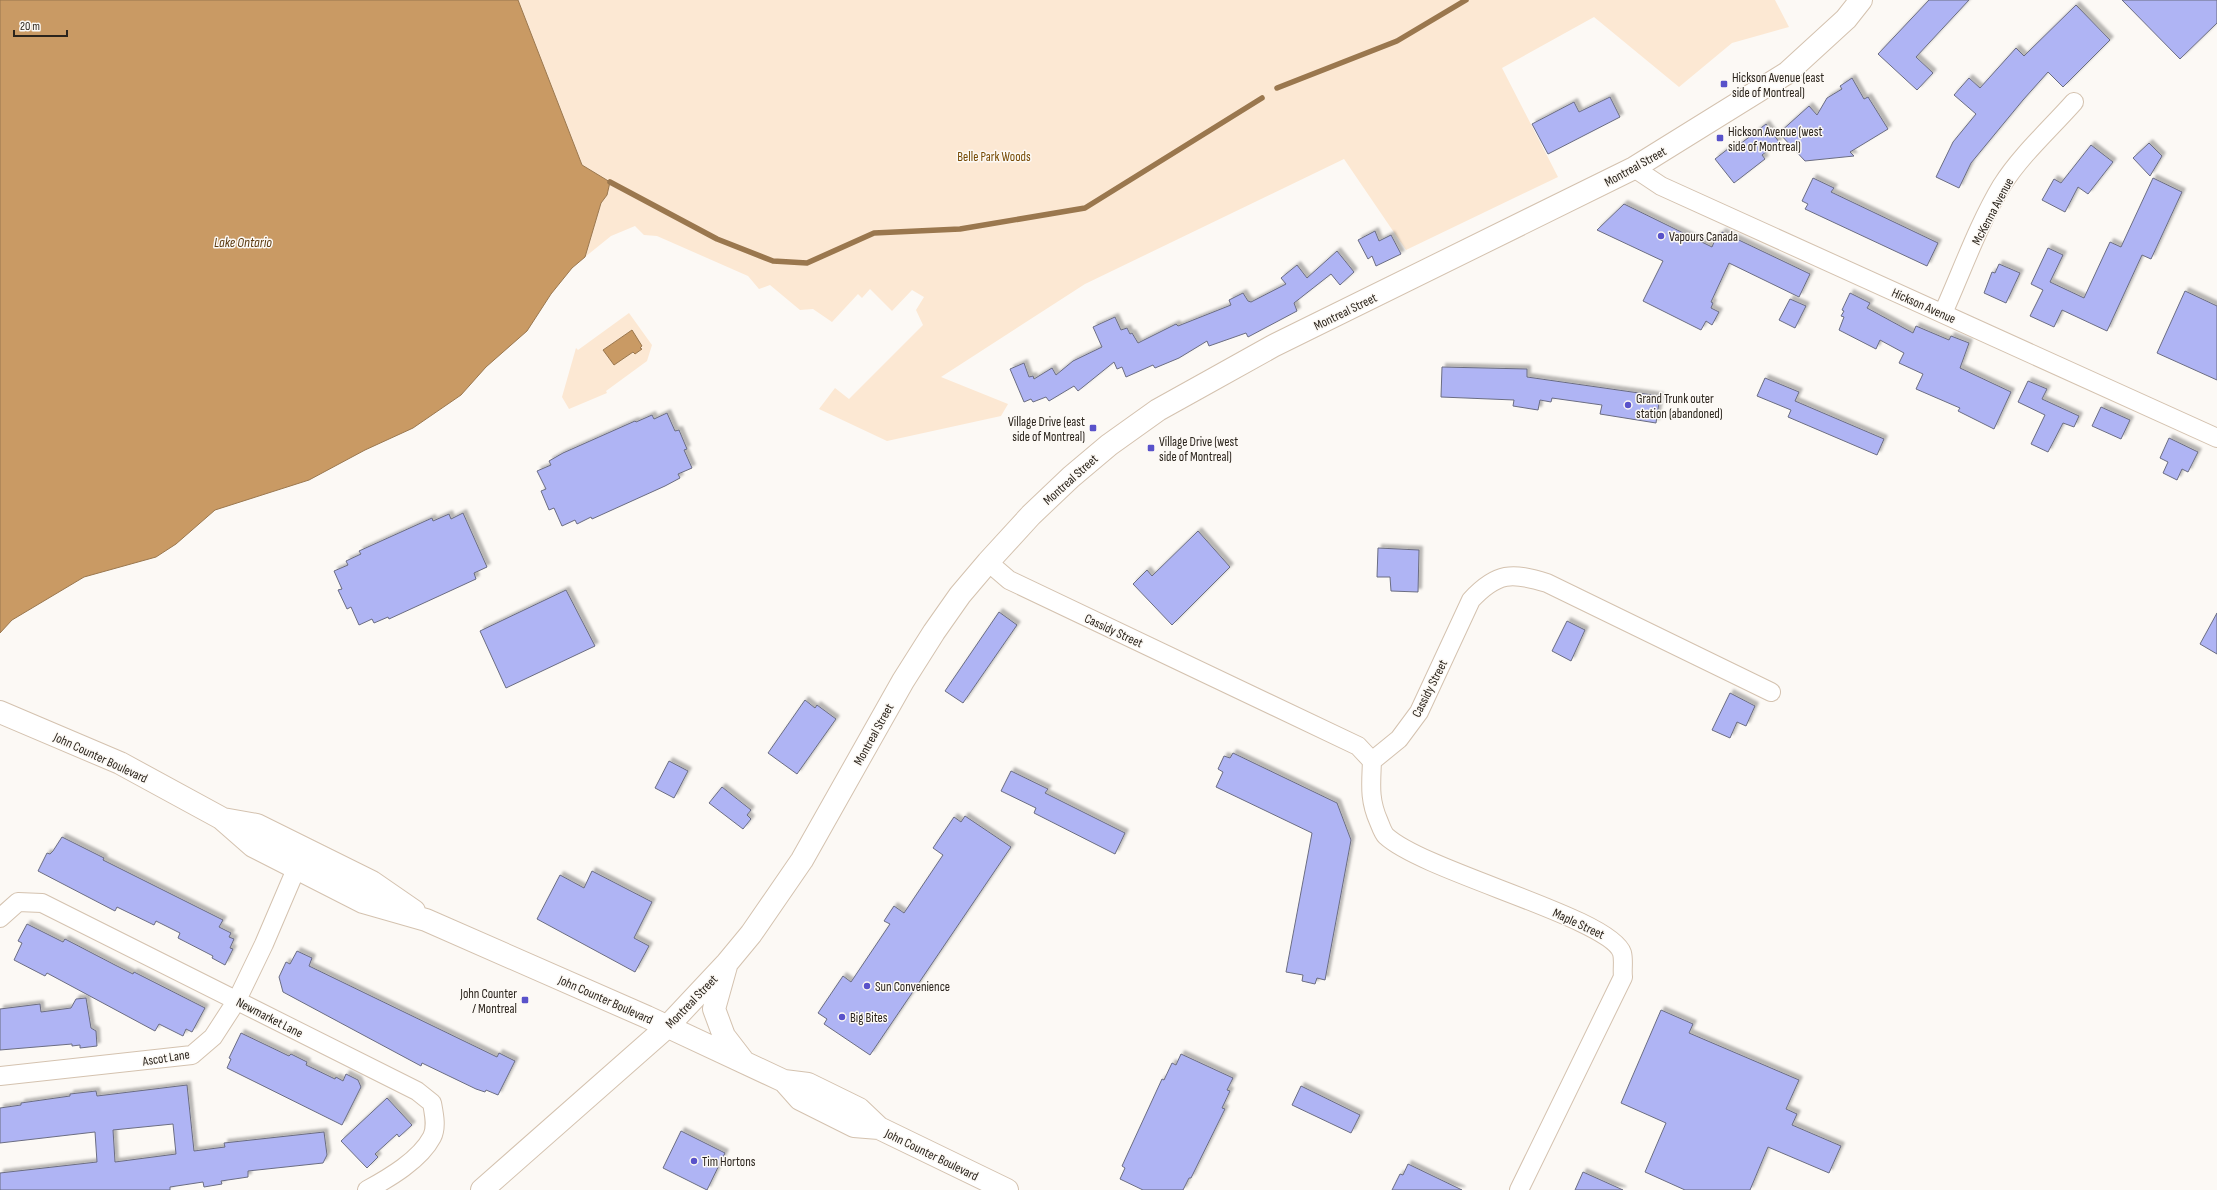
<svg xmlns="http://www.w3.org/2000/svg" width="2217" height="1190" viewBox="0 0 2217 1190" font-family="'Sofia Sans Condensed',sans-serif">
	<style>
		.green { fill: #fce8d3 }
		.water { fill: #c99a64; stroke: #9a774e }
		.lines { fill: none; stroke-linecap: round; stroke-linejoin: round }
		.stream { stroke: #9a774e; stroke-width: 5.5 }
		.building { fill: #afb4f4; stroke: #6b6d82; fill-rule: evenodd; filter: url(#shadow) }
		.minor-casing { stroke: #d4c2af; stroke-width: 20 }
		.secondary-casing { stroke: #d4c2af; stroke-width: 24 }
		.minor { stroke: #fff; stroke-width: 18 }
		.secondary { stroke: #fff; stroke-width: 22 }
		.poi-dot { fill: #5952ca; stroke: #fcf9f5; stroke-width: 1.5 }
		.labels { text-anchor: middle; stroke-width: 3; stroke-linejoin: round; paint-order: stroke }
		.poi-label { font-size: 13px; fill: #2b241c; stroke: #fcf9f5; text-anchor: start }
		.park-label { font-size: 13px; fill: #764902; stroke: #fcf9f5 }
		.street-label { font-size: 13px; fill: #2b241c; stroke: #fcf9f5 }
		.water-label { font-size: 14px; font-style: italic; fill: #5b3a10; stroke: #fcf9f5 }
	</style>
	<defs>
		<filter id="shadow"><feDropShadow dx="3.5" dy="-3.5" stdDeviation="1" flood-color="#0004"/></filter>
	</defs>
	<rect width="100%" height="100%" fill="#fcf9f5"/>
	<path class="green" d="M518 0H1775L1789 27 1732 43 1679 87 1594 17 1502 68 1558 177 1406 250 1344 159 1085 284 941 377 1008 404 1001 416 887 441 819 409 835 388 849 399 923 325 916 310 924 297 912 290 892 311 870 289 862 298 858 294 832 322 813 309 800 310 770 285 759 289 748 276 657 236 644 235 635 226 611 236 585 257 601 203 607 195 610 182 582 165Z
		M629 313 652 345 647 361 606 391 607 393 569 409 562 397 576 348 578 350Z"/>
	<path class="water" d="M0 0H518L582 165 610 182 607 195 601 203 585 257 572 268 551 294 527 331 486 367 461 395 413 428 365 450 309 480 215 510 176 544 156 557 84 577 12 620 0 633Z
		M632 330 642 346 640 348 642 349 635 354 633 352 614 365 603 350Z"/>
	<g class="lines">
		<path class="stream" d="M1277 88 1397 41 1466 0
			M610 182 717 239 773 261 807 263 874 233 960 229 1085 208 1262 98"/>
	</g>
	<path class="building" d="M1929 0H1969L1916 57 1933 73 1917 90 1878 54Z
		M2122 0H2217V23L2180 59Z
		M2076 5 2110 40 2063 87 2048 72 2023 100 1971 163 1959 188 1936 177 1953 142 1976 114 1954 95 1969 78 1980 88 2016 48 2024 56Z
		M1852 78 1864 99 1868 97 1888 129 1850 152 1854 156 1805 161 1779 133 1809 106 1817 115 1827 98 1842 89 1840 86Z
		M1610 97 1620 117 1548 154 1532 124 1574 102 1579 112Z
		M1766 124 1779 142 1762 155 1765 159 1734 183 1715 159 1733 145 1735 148Z
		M2149 143 2162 156 2150 176 2133 158Z
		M2091 145 2113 162 2088 194 2078 187 2065 212 2042 200 2054 179 2061 183Z
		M1813 178 1834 188 1831 192 1938 243 1927 266 1805 209 1808 204 1802 201Z
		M2153 178 2182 192 2151 259 2142 255 2107 331 2062 310 2054 327 2030 316 2043 290 2031 284 2048 248 2063 255 2050 282 2084 298 2110 242 2121 247Z
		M1624 204 1712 247 1717 235 1719 236 1722 232 1810 274 1799 297 1729 263 1711 302 1713 303 1711 308 1719 312 1712 325 1706 321 1701 330 1643 301 1663 261 1597 230Z
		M1375 231 1379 241 1391 235 1401 254 1376 266 1372 256 1368 259 1358 240Z
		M1337 251 1354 272 1340 285 1331 274 1294 303 1297 311 1248 337 1246 333 1209 346 1207 341 1179 358 1155 368 1153 365 1126 377 1122 367 1117 369 1114 362 1078 391 1074 386 1049 401 1046 397 1033 402 1031 399 1024 402 1010 369 1024 363 1029 377 1033 376 1034 379 1052 368 1056 375 1073 361 1102 347 1093 327 1115 317 1121 330 1127 328 1130 334 1132 333 1138 343 1176 324 1178 326 1231 305 1229 300 1243 293 1248 301 1251 302 1286 284 1281 278 1297 265 1307 278Z
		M1999 264 2020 273 2006 303 1984 293 1992 272 1995 273Z
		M2185 291 2217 306V380L2157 353Z
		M1850 293 1870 303 1867 308 1913 333 1916 326 1949 340 1951 336 1969 343 1960 368 2011 392 1994 429 1958 411 1960 408 1916 389 1923 374 1899 363 1904 353 1880 340 1876 349 1839 330 1844 317 1841 316 1844 311 1842 310Z
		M1790 299 1806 306 1795 328 1779 320Z
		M1442 367 1527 369V377L1660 396 1656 423 1600 414 1602 405 1552 398 1551 402 1540 400 1538 410 1513 406 1514 400 1441 397Z
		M1765 378 1799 392 1795 401 1884 439 1877 455 1788 417 1791 410 1757 396Z
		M2028 381 2047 389 2042 399 2079 416 2074 427 2063 423 2048 452 2031 444 2045 415 2018 402Z
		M2101 407 2130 420 2121 439 2092 426Z
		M667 413 675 431 679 430 687 449 684 450 692 468 678 474 680 478 665 486 592 519 591 517 577 524 575 520 562 526 554 508 549 510 541 491 546 489 537 471 551 465 549 461 563 453 635 421 636 422 652 415 654 419Z
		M2169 438 2198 452 2188 472 2182 469 2177 480 2163 473 2168 462 2160 458Z
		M463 513 487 567 474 573 476 579 389 619 388 617 374 623 372 619 359 625 351 607 347 609 338 590 342 589 334 571 348 565 346 561 361 554 359 551 432 518 433 521 449 514 451 519Z
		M1198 531 1230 567 1172 625 1133 584 1147 570 1152 576Z
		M1378 548 1419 550 1418 592 1391 591 1390 577H1377Z
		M566 590 595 646 506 688 480 631Z
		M999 612 1017 625 963 703 945 691Z
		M2217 613V654L2200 644Z
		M1567 621 1585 630 1571 661 1552 651Z
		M1730 693 1755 706 1746 726 1737 722 1730 738 1712 730Z
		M805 700 815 708 817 705 836 719 797 774 768 753Z
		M1233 753 1337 803 1351 840 1325 980 1317 978 1315 984 1302 981 1303 975 1286 972 1312 833 1216 787 1223 772 1218 769 1224 756 1230 758Z
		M669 761 688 771 674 798 655 788Z
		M1011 771 1048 789 1045 793 1125 833 1115 854 1034 813 1036 808 1001 791Z
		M722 787 751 810 747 815 751 819 743 829 709 803Z
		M965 816 1011 847 870 1055 824 1024 827 1019 818 1013 843 976 851 982 890 924 884 921 894 906 904 913 943 855 933 848 954 817 961 822Z
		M62 837 104 858 103 860 223 920 219 927 231 933 229 937 234 939 230 948 233 949 225 965 212 958 213 956 178 938 180 933 156 921 154 925 117 907 115 911 38 871 47 853 50 854 53 851Z
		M592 871 652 902 634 938 649 946 635 972 537 919 560 875 584 888Z
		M27 924 63 942 65 939 115 965 133 974 134 972 205 1008 192 1032 186 1029 183 1036 159 1024 155 1031 47 973 45 976 14 960 22 943 18 941Z
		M297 951 312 958 309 966 497 1057 499 1053 515 1061 498 1095 486 1090 485 1092 476 1089 422 1063 421 1066 283 992 279 977 286 962 290 964Z
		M86 998 91 1028 96 1031 97 1046 80 1048V1045L72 1046V1044L0 1050V1009L40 1004 41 1012 71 1008 76 999Z
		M1661 1010 1693 1024 1689 1033 1799 1080 1786 1109 1797 1114 1792 1125 1841 1146 1829 1173 1768 1147 1750 1190H1685L1645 1172 1666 1123 1621 1103Z
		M241 1033 289 1056 291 1054 307 1062 306 1065 335 1079 336 1077 343 1081 346 1074 358 1080 361 1087 342 1125 227 1068 231 1059 229 1058Z
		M1181 1054 1233 1078 1227 1090 1230 1091 1222 1108 1225 1109 1191 1178H1189L1183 1190H1143L1120 1179 1125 1168 1122 1166 1162 1079 1164 1080 1172 1063 1176 1065Z
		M187 1085 194 1151 225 1147 224 1143 324 1132 327 1155 323 1163 248 1171V1177L221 1181 222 1184 204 1187 203 1182 170 1187V1190H0V1173L97 1162 95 1132 0 1143V1108L21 1105V1103L70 1096V1094L96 1091 97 1096ZM173 1124 176 1154 115 1162 113 1130Z
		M1301 1086 1360 1115 1351 1133 1292 1105Z
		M387 1098 412 1125 399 1137 397 1134 375 1154 378 1157 367 1168 341 1141Z
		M681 1131 725 1153 707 1190 663 1168Z
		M1408 1164 1462 1190H1392L1400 1174 1403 1175Z
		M1583 1172 1623 1190H1575Z"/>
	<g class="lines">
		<g class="minor-casing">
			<path id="minor" d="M1634 168 1661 186 2217 438
				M1943 313C1962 271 1978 225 2002 185 2021 155 2050 129 2074 102
				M988 562 1009 580 1358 746 1372 761 1399 739 1419 712 1471 600C1497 572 1512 572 1547 583L1771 692
				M1372 761C1371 785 1369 800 1379 822 1381 827 1383 833 1386 836 1425 872 1611 918 1622 953 1624 960 1622 970 1623 977L1519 1190
				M0 918 18 902 42 903 417 1091 432 1103C434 1114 437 1127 432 1137 420 1160 389 1178 367 1190
				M0 1076 192 1055 213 1037 237 1000 264 944 302 855"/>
		</g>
		<g class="secondary-casing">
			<path id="secondary" d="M0 712 120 763 221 818 253 846 363 902 426 920 647 1017 784 1081 808 1084 859 1109 879 1128 1007 1190
				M223 819 257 825 372 882 414 911
				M726 966 714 1009 724 1036 744 1062
				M784 1081 800 1099 854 1126 879 1128
				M482 1190 667 1027 727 963 751 934 802 860 903 681 934 632 960 595 988 562 1031 515 1071 477 1109 445 1158 410 1212 380 1273 346 1634 168 1787 73 1846 19 1861 0"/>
		</g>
		<use href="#minor" class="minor"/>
		<use href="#secondary" class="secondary"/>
	</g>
	<g class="poi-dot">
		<rect x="1720" y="80" width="8" height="8" rx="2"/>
		<rect x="1716" y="134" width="8" height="8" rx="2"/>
		<circle cx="1661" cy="236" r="4"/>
		<circle cx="1628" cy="405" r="4"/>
		<rect x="1089" y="424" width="8" height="8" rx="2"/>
		<rect x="1147" y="444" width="8" height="8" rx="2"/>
		<circle cx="867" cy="986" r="4"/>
		<rect x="521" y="996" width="8" height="8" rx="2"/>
		<circle cx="842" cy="1017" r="4"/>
		<circle cx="694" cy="1161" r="4"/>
	</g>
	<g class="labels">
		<g class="poi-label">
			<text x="1732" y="82">Hickson Avenue (east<tspan x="1732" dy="15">side of Montreal)</tspan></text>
			<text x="1728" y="136">Hickson Avenue (west<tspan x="1728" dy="15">side of Montreal)</tspan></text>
			<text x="1669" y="241">Vapours Canada</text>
			<text x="1636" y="403">Grand Trunk outer<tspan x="1636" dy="15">station (abandoned)</tspan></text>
			<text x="1085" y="426" text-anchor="end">Village Drive (east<tspan x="1085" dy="15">side of Montreal)</tspan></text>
			<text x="1159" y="446">Village Drive (west<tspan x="1159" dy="15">side of Montreal)</tspan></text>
			<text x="875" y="991">Sun Convenience</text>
			<text x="517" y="998" text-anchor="end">John Counter<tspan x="517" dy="15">/ Montreal</tspan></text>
			<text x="850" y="1022">Big Bites</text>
			<text x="702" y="1166">Tim Hortons</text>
		</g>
		<g class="park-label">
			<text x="994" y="161">Belle Park Woods</text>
		</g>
		<g class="street-label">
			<text transform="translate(1635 166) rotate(-29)" y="5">Montreal Street</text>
			<text transform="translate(1992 211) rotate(-62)" y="5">McKenna Avenue</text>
			<text transform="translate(1924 305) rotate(24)" y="5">Hickson Avenue</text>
			<text transform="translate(1345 311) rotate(-26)" y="5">Montreal Street</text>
			<text transform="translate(1070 479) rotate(-42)" y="5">Montreal Street</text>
			<text transform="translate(1114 630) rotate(25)" y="5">Cassidy Street</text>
			<text transform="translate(1429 688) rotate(-63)" y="5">Cassidy Street</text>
			<text transform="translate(873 734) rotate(-61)" y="5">Montreal Street</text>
			<text transform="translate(101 757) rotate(25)" y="5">John Counter Boulevard</text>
			<text transform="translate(1579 923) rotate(25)" y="5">Maple Street</text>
			<text transform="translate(606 999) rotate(24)" y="5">John Counter Boulevard</text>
			<text transform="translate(691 1001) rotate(-46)" y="5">Montreal Street</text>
			<text transform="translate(270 1017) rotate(27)" y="5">Newmarket Lane</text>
			<text transform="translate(166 1057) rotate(-9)" y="5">Ascot Lane</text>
			<text transform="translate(932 1154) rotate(26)" y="5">John Counter Boulevard</text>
		</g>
		<g class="water-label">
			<text x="243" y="247">Lake Ontario</text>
		</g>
	</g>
	<path d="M14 30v6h53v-6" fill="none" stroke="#2b241c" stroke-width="2"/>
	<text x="20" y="30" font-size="12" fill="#2b241c" stroke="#fcf9f5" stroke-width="3" paint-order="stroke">20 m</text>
</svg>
